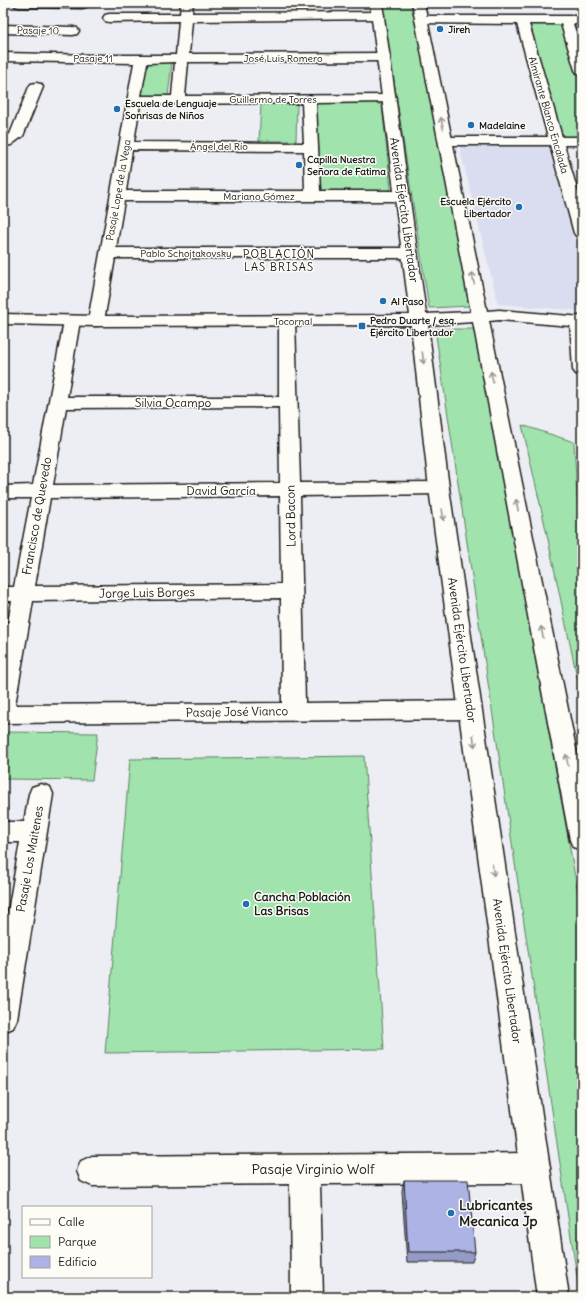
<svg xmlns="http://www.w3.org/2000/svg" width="585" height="1300" viewBox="0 0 585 1300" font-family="Delius,sans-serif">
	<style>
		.built { fill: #daddef }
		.green { fill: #a0e3ad; stroke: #5e8064 }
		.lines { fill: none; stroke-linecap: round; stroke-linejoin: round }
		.street-casing { stroke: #1c1c1c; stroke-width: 3 }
		.secondary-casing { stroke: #1c1c1c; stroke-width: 3 }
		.street { fill: #fdfcf7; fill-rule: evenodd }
		.secondary { fill: #fdfcf7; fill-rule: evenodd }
		.wall { fill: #959bc5; stroke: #1c1c1c }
		.building { fill: #adb4e5; stroke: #1c1c1c }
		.oneway { stroke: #989794 }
		.poi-dot { fill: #1f6fb2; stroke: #fdfcf7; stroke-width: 1.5 }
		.labels { text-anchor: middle; stroke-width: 3; stroke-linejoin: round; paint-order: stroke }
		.far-poi-label { font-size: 10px; font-weight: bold; fill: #1c1c1c; stroke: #fdfcf7; text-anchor: start }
		.far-street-label { font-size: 10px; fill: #1c1c1c; stroke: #fdfcf7 }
		.far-neighbourhood-label { font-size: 11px; letter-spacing: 1px; fill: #1c1c1c; stroke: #fdfcf7 }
		.street-label { font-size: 12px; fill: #1c1c1c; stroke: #fdfcf7 }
		.poi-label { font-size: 12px; font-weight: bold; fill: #1c1c1c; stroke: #fdfcf7; text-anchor: start }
		.near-street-label { font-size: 14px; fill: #1c1c1c; stroke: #fdfcf7 }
		.near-poi-label { font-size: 14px; font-weight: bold; fill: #1c1c1c; stroke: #fdfcf7; text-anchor: start }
	</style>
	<rect width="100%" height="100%" fill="#edeef3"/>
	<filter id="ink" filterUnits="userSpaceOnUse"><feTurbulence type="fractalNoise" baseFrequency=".025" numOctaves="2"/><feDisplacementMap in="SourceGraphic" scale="8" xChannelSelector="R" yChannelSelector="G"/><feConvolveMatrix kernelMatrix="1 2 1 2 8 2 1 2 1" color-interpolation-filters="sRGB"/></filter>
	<g filter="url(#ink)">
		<path class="built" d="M459 145H548L582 268V311L498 304Z"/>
		<path class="green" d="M382 3H413L470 306 429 308Z
			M527 23H561L582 85V138L560 137Z
			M148 61 172 62 168 96 164 97H141Z
			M374 102 382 105 391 189 387 191 325 192 318 189 313 106 318 103Z
			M261 104H297L296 141H259Z
			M435 329H476L582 915V1297H580Z
			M522 425 574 442 577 496 582 522V701L546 530Z
			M3 732 98 733 92 780 3 779Z
			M364 756 384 1049 105 1053 130 759Z"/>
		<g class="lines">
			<g class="street-casing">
				<path id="street" d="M13 3H87L88 4 86 7 82 8 19 7 15 6Z
					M181 3H193L192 13 382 12 384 15 382 18 378 19 192 21 189 54 384 53 389 54 390 57 389 60 384 61 188 62 185 96 394 95 396 98 394 101 389 102 316 103 320 191H402L407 193 410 196 407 199 402 201H124L116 248H409L415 250 417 253 415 256 409 258H115L104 321 102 325 96 326 90 325 88 321 134 63 3 61V53L96 55H176L179 21 109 22 105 21 103 18 105 15 109 14H180ZM175 62 172 96H141L147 63ZM302 103 304 143 134 142 140 104ZM132 150 304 151 305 191H126Z
					M421 16H582V24H573L582 50V74L577 73 575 70 561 24H529L562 137H582V145H564L582 206V238L576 236 574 233 550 145H446L441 144 439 141 441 138 446 137H548L517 24 417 23 415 20 417 17Z
					M3 25 73 27 77 28 79 31 77 34 73 35 3 33Z
					M36 83 41 84 43 87 23 136 11 145 3 146V138L10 134 29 87 31 84Z
					M72 316 78 317 80 321 67 397H279V321L281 317 287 316 293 317 295 321 300 483 439 482 446 484 449 488 446 492 439 494 300 496 305 703 470 701 478 704 481 710 478 716 470 719 3 723V648L12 601H3V587H14L31 498H3V486L33 485 64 321 66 317ZM279 407 280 483 53 485 66 408ZM280 496 281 584 35 586 50 498ZM281 598 282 703 15 705 33 601Z
					M578 316 582 317V375L576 374 573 370 570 321 572 317Z
					M41 784 50 787 53 794 17 1019 13 1028 3 1032V941L20 842H3V822H24L29 794 32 787Z
					M535 1153 546 1158 550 1168 546 1178 535 1183 320 1184 323 1297H291L290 1184 92 1186 81 1181 77 1171 81 1161 92 1156Z"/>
			</g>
			<g class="secondary-casing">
				<path id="secondary" d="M370 3H382L426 314 471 312 412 3H424L487 311 499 310 582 317V327L499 320 489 321 582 778V850L573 847 570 840 473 322 428 325 449 488 569 1297H537L429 488 411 325 96 326 3 324V314L96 316 410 315Z"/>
			</g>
			<use href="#street" class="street"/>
			<use href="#secondary" class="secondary"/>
		</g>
		<path class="wall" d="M404 1180 475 1252 472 1262H407L402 1191Z"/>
		<path class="building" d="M404 1180H468L475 1252H408Z"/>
		<defs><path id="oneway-shaft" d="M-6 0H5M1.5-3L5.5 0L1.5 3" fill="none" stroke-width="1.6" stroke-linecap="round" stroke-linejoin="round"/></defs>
		<g class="oneway">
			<use href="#oneway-shaft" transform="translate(442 123) rotate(-102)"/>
			<use href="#oneway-shaft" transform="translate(473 278) rotate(-101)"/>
			<use href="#oneway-shaft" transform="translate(423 358) rotate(83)"/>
			<use href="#oneway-shaft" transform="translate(492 377) rotate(-101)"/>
			<use href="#oneway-shaft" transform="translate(517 505) rotate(-101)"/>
			<use href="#oneway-shaft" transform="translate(443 515) rotate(82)"/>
			<use href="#oneway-shaft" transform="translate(542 632) rotate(-101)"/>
			<use href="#oneway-shaft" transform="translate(474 741) rotate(82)"/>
			<use href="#oneway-shaft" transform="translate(567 760) rotate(-101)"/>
			<use href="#oneway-shaft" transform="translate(493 870) rotate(82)"/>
		</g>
	</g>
	<g class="poi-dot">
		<circle cx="440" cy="29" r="4"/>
		<circle cx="117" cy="109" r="4"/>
		<circle cx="471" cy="125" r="4"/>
		<circle cx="299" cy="165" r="4"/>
		<circle cx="519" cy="207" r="4"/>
		<circle cx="383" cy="301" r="4"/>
		<rect x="358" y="322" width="8" height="8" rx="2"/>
		<circle cx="246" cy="904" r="4"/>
		<circle cx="451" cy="1213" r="4"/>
	</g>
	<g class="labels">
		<g class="far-poi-label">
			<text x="448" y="33">Jireh</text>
			<text x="125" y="107">Escuela de Lenguaje<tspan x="125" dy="12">Sonrisas de Niños</tspan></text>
			<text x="479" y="129">Madelaine</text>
			<text x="307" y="163">Capilla Nuestra<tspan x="307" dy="12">Señora de Fatima</tspan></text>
			<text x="511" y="205" text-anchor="end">Escuela Ejército<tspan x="511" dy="12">Libertador</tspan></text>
			<text x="391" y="305">Al Paso</text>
			<text x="370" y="324">Pedro Duarte / esq.<tspan x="370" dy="12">Ejército Libertador</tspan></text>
		</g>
		<g class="far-street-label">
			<text transform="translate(38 30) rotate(1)" y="4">Pasaje 10</text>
			<text x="93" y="62">Pasaje 11</text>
			<text x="283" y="62">José Luis Romero</text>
			<text x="273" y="103">Guillermo de Torres</text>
			<text transform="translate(549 115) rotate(74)" y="4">Almirante Blanco Encalada</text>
			<text x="219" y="150">Ángel del Río</text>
			<text transform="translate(118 190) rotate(-80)" y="4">Pasaje Lope de la Vega</text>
			<text x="259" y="200">Mariano Gómez</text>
			<text x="186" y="257">Pablo Schojtakovsky</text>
			<text x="293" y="325">Tocornal</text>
		</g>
		<g class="far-neighbourhood-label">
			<text x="279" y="258">POBLACIÓN<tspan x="279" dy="13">LAS BRISAS</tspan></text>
		</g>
		<g class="street-label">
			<text transform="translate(404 210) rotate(82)" y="4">Avenida Ejército Libertador</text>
			<text x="173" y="407">Silvia Ocampo</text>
			<text x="221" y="495">David García</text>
			<text transform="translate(37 516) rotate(-80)" y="4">Francisco de Quevedo</text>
			<text transform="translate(291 516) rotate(-91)" y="4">Lord Bacon</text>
			<text transform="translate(147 593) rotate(-1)" y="4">Jorge Luis Borges</text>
			<text transform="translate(462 650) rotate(82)" y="4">Avenida Ejército Libertador</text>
			<text transform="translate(237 712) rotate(-1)" y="4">Pasaje José Vianco</text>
			<text transform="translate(30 859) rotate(-80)" y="4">Pasaje Los Maitenes</text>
			<text transform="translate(507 971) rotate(82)" y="4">Avenida Ejército Libertador</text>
		</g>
		<g class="poi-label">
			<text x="254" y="901">Cancha Población<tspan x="254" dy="14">Las Brisas</tspan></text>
		</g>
		<g class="near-street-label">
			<text x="313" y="1174">Pasaje Virginio Wolf</text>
		</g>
		<g class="near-poi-label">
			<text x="459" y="1210">Lubricantes<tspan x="459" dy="16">Mecanica Jp</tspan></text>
		</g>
	</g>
	<rect width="585" height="1300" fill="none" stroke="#fdfcf7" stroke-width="16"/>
	<rect x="8" y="8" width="569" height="1284" fill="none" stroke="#1c1c1c" stroke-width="1.5" filter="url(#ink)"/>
	<rect x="22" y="1206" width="130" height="72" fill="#fdfcf7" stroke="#a3a29f"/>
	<rect x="30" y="1219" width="20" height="6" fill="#fdfcf7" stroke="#a3a29f"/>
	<text x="58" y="1226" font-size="12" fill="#1c1c1c">Calle</text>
	<rect x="30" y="1236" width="20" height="12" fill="#a0e3ad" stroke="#a3a29f"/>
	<text x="58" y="1246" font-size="12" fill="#1c1c1c">Parque</text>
	<rect x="30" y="1256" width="20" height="12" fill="#adb4e5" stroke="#a3a29f"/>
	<text x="58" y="1266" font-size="12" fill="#1c1c1c">Edificio</text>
</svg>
